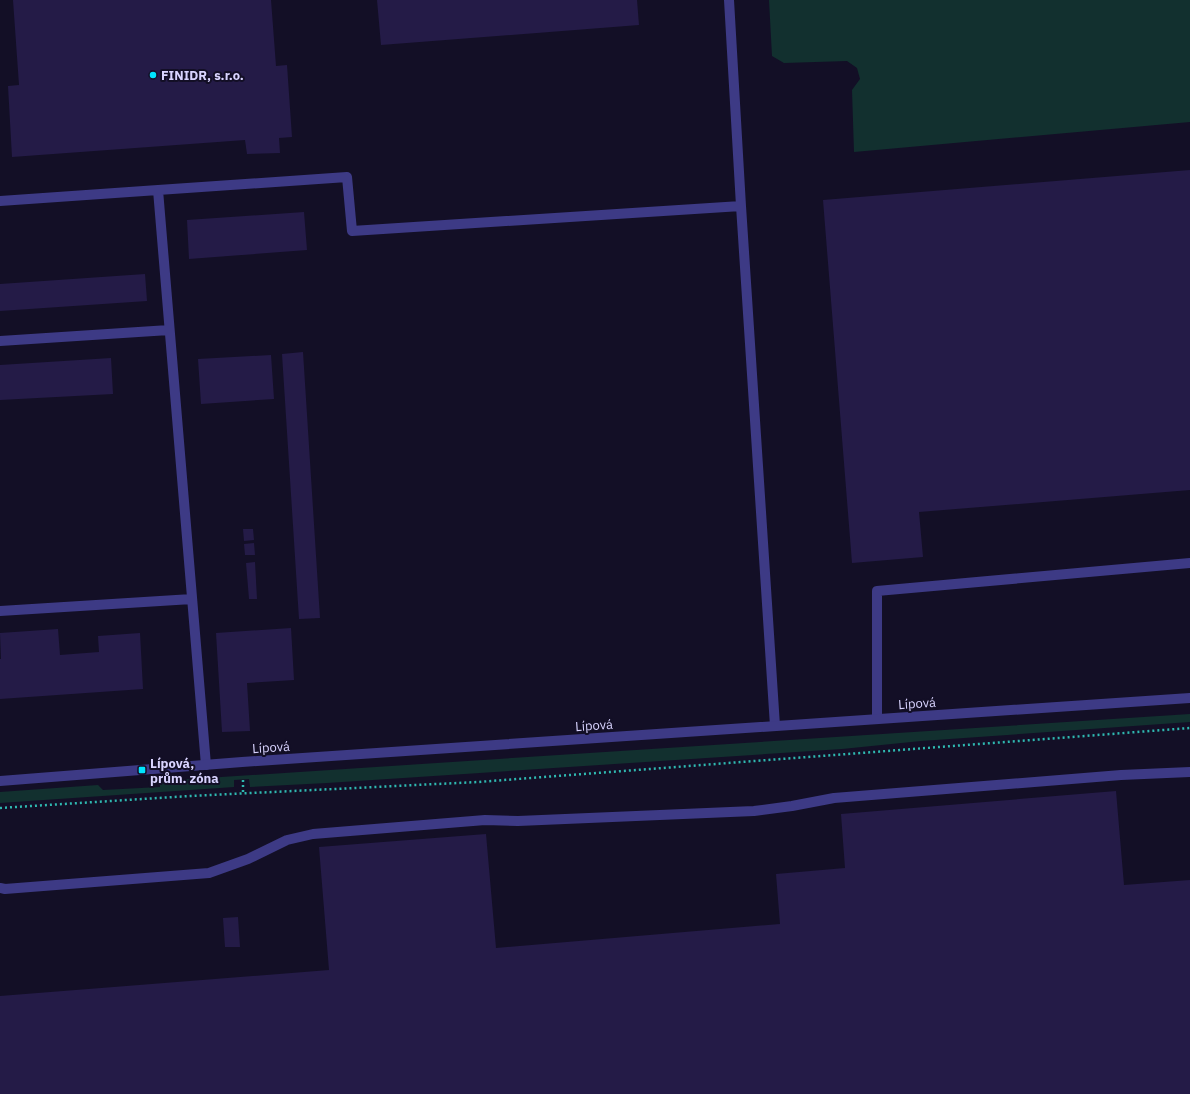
<svg xmlns="http://www.w3.org/2000/svg" width="1190" height="1094" viewBox="0 0 1190 1094" font-family="'IBM Plex Sans',sans-serif">
	<style>
		.green { fill: #12302f }
		.building { fill: #241b47 }
		.lines { fill: none; stroke-linecap: round; stroke-linejoin: round }
		.path { stroke: #2fb8b0; stroke-width: 2.5; stroke-dasharray: 2 3; stroke-linecap: butt }
		.service { stroke: #3d3a85; stroke-width: 10 }
		.minor { stroke: #3d3a85; stroke-width: 10 }
		.poi-dot { fill: #00e5ff; stroke: #130f26; stroke-width: 1.5 }
		.labels { text-anchor: middle; stroke-width: 4; stroke-linejoin: round; paint-order: stroke }
		.poi-label { font-size: 13px; font-weight: bold; fill: #d9d4ff; stroke: #130f26; text-anchor: start }
		.street-label { font-size: 13px; fill: #d9d4ff; stroke: #130f26 }
	</style>
	<rect width="100%" height="100%" fill="#130f26"/>
	<path class="green" d="M769 0H1190V122L854 152 852 90 860 79 857 68 847 61 784 63 772 56Z
		M1190 714V722L921 741 842 749 327 783 250 787 249 779 234 780V787L0 803V792L98 785 103 790 160 787V781Z"/>
	<path class="building" d="M13 0H271L276 66 287 65 292 137 279 138 280 153 247 154 245 140 12 157 8 86 19 85Z
		M377 0H637L639 25 381 45Z
		M1190 170V490L919 512 923 557 852 563 823 200Z
		M304 212 307 250 189 259 187 220Z
		M145 274 147 301 0 311V284Z
		M303 352 320 618 299 619 282 354Z
		M271 355 274 399 201 404 198 359Z
		M111 358 113 394 0 400V365Z
		M243 529H253L254 540 244 541Z
		M254 543 255 555H245L244 544Z
		M255 562 257 599H249L246 563Z
		M291 628 294 680 247 683 250 731 222 732 216 633Z
		M58 629 60 655 99 652 98 636 140 633 143 689 0 699V659H1L0 633Z
		M1116 791 1124 885 1190 880V1094H0V996L329 970 319 847 486 834 496 948 780 924 776 874 845 868 841 814Z
		M238 917 240 947H225L223 918Z"/>
	<g class="lines">
		<path class="path" d="M243 780V794
			M0 808 190 796 478 782 1190 728"/>
		<path class="service" d="M729 0 741 206 775 726
			M158 190 347 177 352 231 741 206
			M0 201 158 190 206 765
			M0 341 169 330
			M0 611 192 599
			M877 719V591L1190 563
			M0 888 5 889 209 873 248 859 287 840 313 834 485 820 518 821 754 811 792 806 834 798 1121 775 1190 772"/>
		<path class="minor" d="M0 781 242 762 1190 698"/>
	</g>
	<g class="poi-dot">
		<circle cx="153" cy="75" r="4"/>
		<rect x="138" y="766" width="8" height="8" rx="2"/>
	</g>
	<g class="labels">
		<g class="poi-label">
			<text x="161" y="80">FINIDR, s.r.o.</text>
			<text x="150" y="768">Lípová,<tspan x="150" dy="15">prům. zóna</tspan></text>
		</g>
		<g class="street-label">
			<text transform="translate(917 703) rotate(-4)" y="5">Lípová</text>
			<text transform="translate(594 725) rotate(-4)" y="5">Lípová</text>
			<text transform="translate(271 747) rotate(-4)" y="5">Lípová</text>
		</g>
	</g>
</svg>
